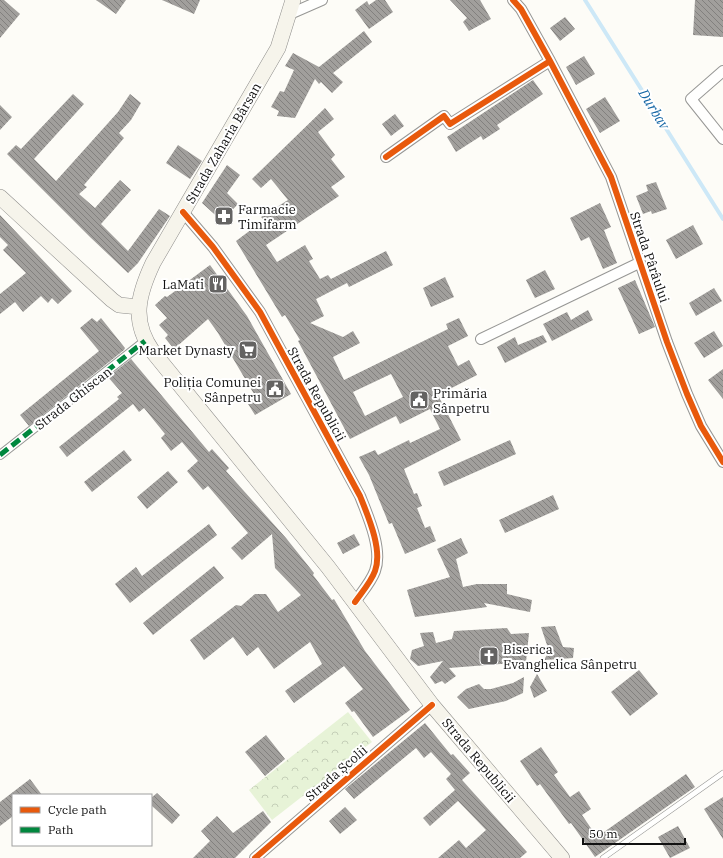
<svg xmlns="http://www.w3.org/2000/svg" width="723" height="858" viewBox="0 0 723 858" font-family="'IBM Plex Serif',serif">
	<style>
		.park { fill: url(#park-crowns) }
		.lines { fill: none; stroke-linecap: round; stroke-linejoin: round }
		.stream { stroke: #cde8f7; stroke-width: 4 }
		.building { fill: url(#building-back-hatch); fill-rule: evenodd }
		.service-casing { stroke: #979795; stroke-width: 6 }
		.pedestrian-casing { stroke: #979795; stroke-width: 10 }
		.minor-casing { stroke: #979795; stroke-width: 12 }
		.secondary-casing { stroke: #8e8d8b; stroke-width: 16 }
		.service { stroke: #fffffe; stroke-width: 5 }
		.pedestrian { stroke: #fffffe; stroke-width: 8 }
		.minor { stroke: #fffffe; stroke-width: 10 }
		.secondary { stroke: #f6f4eb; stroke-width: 15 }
		.quiet { stroke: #00873e; stroke-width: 5; stroke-dasharray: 10 5; stroke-linecap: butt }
		.cycleway-casing { stroke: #fff; stroke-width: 8 }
		.cycleway { stroke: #e8590c; stroke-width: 6 }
		.labels { text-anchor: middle; stroke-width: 4; stroke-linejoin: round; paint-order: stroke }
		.street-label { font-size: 13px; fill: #111; stroke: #fff }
		.poi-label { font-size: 13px; fill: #111; stroke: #fff; text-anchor: start }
		.water-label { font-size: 14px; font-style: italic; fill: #1768a6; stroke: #fff }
	</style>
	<defs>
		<pattern id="park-crowns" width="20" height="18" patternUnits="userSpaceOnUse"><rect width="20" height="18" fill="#e7f3d7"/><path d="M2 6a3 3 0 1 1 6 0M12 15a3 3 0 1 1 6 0" fill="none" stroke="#c5cfb8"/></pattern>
		<pattern id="building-back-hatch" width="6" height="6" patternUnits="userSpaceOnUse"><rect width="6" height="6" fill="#a19f9c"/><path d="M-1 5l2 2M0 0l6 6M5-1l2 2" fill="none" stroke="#82807e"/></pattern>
	</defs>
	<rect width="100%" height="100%" fill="#fdfcf7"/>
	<path class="park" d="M348 712 372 742 272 820 249 790Z"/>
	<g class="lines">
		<path class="stream" d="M585 0 723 219"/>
	</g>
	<path class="building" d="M0 0H4L20 14 0 38Z
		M96 0H126L116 14Z
		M162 0H200L194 14Z
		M376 0H385L393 12 369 29 355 10 367 1 369 5Z
		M450 0H480L491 19 469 31 463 22 467 18Z
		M695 0H723V37L693 35Z
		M565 17 575 29 560 41 550 28Z
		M364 31 372 42 333 73 343 82 332 93 321 82 319 84 315 79 295 118 277 116 279 111 271 107 280 91 284 92 294 70 285 66 293 53 319 67Z
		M584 56 595 74 576 85 566 67Z
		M533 80 543 94 497 125 500 129 483 140 481 136 456 152 447 137Z
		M73 94 84 104 34 159 56 181 118 112 130 94 141 103 131 120 119 133 124 138 84 185 87 187 79 194 95 208 120 180 131 190 101 224 128 251 159 209 170 216 138 263 128 273 90 237 7 154 16 145 21 149Z
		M605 97 620 121 600 133 586 109Z
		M0 105 12 117 0 130Z
		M325 108 334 119 318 132 335 155 331 159 345 177 331 187 339 196 266 245 277 262 305 245 313 259 309 261 320 279 328 275 331 279 386 251 393 265 349 287 347 283 316 299 324 316 310 323 343 337 353 331 360 343 333 357 344 380 448 329 446 324 459 318 468 336 448 346 458 366 469 360 477 375 438 395 461 440 404 469 414 494 417 493 422 506 417 508 425 528 430 526 436 541 405 554 392 523 389 524 369 475 359 457 375 450 378 455 409 440 410 443 440 429 430 409 400 424 396 416 350 439 298 341 300 340 285 315 282 317 236 241 264 220 261 217 288 200 271 179 261 188 252 179ZM391 374 403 397 365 416 353 392Z
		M395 114 404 126 391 136 382 124Z
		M178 145 202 161 190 179 166 163Z
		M227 165 240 175 227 193 238 204 222 221 202 203Z
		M656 182 667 209 652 214 651 211 643 214 636 196 648 191 646 185Z
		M600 203 611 227 604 230 617 263 603 269 589 237 581 241 570 218Z
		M0 215 72 291 58 304 52 298 48 303 41 296 23 312 15 302 0 314V294L26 273 3 250 8 245 0 237Z
		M693 225 703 244 676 259 666 240Z
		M210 265 247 316 291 394 255 415 245 399 254 394 218 333 208 319 174 349 165 338 168 335 159 325 167 318 155 305 165 296 167 297Z
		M545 270 555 289 535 298 526 280Z
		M445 277 454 297 431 307 423 288Z
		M635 280 655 327 639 334 618 288Z
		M714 288 722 301 696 316 689 303Z
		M588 310 593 320 552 341 543 324 567 312 571 320Z
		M92 318 97 322 101 318 125 348 124 350 29 426 20 415 99 351 80 328Z
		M714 331 723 346 704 358 694 343Z
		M543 335 547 342 505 363 497 347 515 337 518 345Z
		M131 359 209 452 212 449 229 468 226 471 286 538 314 573 313 575 332 600 334 599 365 651 410 710 373 737 354 711 352 712 345 703 363 689 344 666 294 703 285 691 322 664 310 642 274 669 258 647 247 656 233 637 204 660 190 640 236 605 241 606 255 594H266L278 612 301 595 275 568 272 534 242 560 231 548 248 533 208 486 203 490 187 471 198 461 182 442 171 451 161 438 165 434 144 408 139 412 133 404 67 457 59 447 119 399 117 397 122 393 108 377Z
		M723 369V399L708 380Z
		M510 440 516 454 444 486 438 472Z
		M124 450 132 460 92 492 84 482Z
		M168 471 178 482 147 509 137 497Z
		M553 495 559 509 505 533 499 520Z
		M209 524 217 535 130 603 115 584 136 567 142 576Z
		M354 534 360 545 343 554 337 543Z
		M461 538 468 553 456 559 463 587 477 584H507V594L532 600 530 612 484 603 487 607 415 617 407 590 450 577 437 549Z
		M214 566 224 578 153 635 143 623Z
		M555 626 563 647 574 648 573 658 544 660 549 651 541 627Z
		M507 628 511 634 529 633 526 662 449 668 456 676 445 684 442 681 435 684 430 677 443 661 418 666 410 659 412 650 424 646 420 633 433 632 436 643 452 639 454 631Z
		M639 670 658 694 630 716 611 692Z
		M537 674 547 691 534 698 530 687Z
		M524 677 523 693 506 701 469 709 457 697 466 689 479 684 484 689H491L513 683Z
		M425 723 451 755 453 754 470 773 462 780 527 852 520 858H438L459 840 466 848 486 830 458 801 430 826 423 818 455 790 446 779 451 774 431 752 424 758 416 748 354 799 345 789Z
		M266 735 285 759 265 776 245 752Z
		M541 747 558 772 554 775 570 797 579 791 591 809 582 815 597 837 686 774 695 787 595 857 571 823 569 824 540 784 537 786 520 761Z
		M30 779 42 795H13V816L0 826V802Z
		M157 793 180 815 172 824 151 805V798Z
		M723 797V839L704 809Z
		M345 807 357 820 340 834 329 821Z
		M263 811 271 822 235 858H193L210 841 201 831 217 816 233 833Z
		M678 826 690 848 670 858 658 837Z"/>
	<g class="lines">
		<g class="service-casing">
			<path id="service" d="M603 858 723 773"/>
		</g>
		<g class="pedestrian-casing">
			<path id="pedestrian" d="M0 455 145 341"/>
		</g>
		<g class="minor-casing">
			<path id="minor" d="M513 0 521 9 550 61 611 177 667 342 687 394 701 426 723 462
				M290 14 322 0
				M723 71 691 99 723 139
				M386 157 444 116 450 124 550 61
				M183 212 213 247 260 312 360 496C368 516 383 550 375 571 371 582 362 592 355 602
				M481 339 639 263
				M255 858 432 705"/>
		</g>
		<g class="secondary-casing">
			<path id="secondary" d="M293 0 278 48 153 263C138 295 131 321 153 352L328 567 432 705 562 858
				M0 197 112 300 119 305 139 307"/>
		</g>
		<use href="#service" class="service"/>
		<use href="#pedestrian" class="pedestrian"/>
		<use href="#minor" class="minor"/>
		<use href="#secondary" class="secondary"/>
		<path class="quiet" d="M0 455 145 341"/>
		<g class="cycleway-casing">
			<path id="cycleway" d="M513 0 521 9 550 61 611 177 667 342 687 394 701 426 723 462
				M386 157 444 116 450 124 550 61
				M183 212 213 247 260 312 360 496C368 516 383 550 375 571 371 582 362 592 355 602
				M255 858 432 705"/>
		</g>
		<use href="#cycleway" class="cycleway"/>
	</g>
	<defs>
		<g id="pharmacy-square" transform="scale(1)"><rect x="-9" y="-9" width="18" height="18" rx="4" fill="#646362" stroke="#fff"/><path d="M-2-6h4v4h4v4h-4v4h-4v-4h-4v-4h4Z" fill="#fff"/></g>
		<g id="restaurant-square" transform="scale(1)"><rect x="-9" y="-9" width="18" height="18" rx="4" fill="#646362" stroke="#fff"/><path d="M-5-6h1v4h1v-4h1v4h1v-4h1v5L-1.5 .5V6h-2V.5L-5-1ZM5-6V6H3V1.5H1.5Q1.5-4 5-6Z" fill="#fff"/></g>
		<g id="supermarket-square" transform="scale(1)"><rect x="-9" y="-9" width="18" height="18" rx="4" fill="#646362" stroke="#fff"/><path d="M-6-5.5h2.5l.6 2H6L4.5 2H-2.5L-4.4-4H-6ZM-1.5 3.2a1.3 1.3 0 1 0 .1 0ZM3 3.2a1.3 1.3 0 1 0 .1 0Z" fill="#fff"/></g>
		<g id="civic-square" transform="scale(1)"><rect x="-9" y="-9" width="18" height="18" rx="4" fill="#646362" stroke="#fff"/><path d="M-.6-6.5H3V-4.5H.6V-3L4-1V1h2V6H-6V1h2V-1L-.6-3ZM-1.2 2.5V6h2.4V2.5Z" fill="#fff"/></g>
		<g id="church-square" transform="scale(1)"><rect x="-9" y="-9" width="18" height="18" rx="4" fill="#646362" stroke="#fff"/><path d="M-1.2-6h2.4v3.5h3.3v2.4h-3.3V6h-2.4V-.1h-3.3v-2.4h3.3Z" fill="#fff"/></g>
	</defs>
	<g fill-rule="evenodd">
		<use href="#pharmacy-square" x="224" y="216"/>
		<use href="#restaurant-square" x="218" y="284"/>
		<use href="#supermarket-square" x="248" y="350"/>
		<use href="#civic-square" x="275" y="389"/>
		<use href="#civic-square" x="419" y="400"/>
		<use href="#church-square" x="489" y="656"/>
	</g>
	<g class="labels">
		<g class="street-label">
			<text transform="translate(223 143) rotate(-60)" y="5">Strada Zaharia Bârsan</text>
			<text transform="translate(650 257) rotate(71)" y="5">Strada Pârâului</text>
			<text transform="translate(317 394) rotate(61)" y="5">Strada Republicii</text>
			<text transform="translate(73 398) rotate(-38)" y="5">Strada Ghiscan</text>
			<text transform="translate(479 760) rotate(50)" y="5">Strada Republicii</text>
			<text transform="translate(336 773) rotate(-41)" y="5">Strada Școlii</text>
		</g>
		<g class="poi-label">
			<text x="238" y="214">Farmacie<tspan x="238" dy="15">Timifarm</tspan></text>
			<text x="204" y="289" text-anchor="end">LaMati</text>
			<text x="234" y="355" text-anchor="end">Market Dynasty</text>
			<text x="261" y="387" text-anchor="end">Poliția Comunei<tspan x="261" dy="15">Sânpetru</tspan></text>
			<text x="433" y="398">Primăria<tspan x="433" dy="15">Sânpetru</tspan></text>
			<text x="503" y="654">Biserica<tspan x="503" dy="15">Evanghelica Sânpetru</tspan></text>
		</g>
		<g class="water-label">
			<text transform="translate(654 109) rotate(58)" y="5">Durbav</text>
		</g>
	</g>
	<rect x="12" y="794" width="140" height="52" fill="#ffffff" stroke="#a0a0a0"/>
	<rect x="20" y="807" width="20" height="6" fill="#e8590c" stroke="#a0a0a0"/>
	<text x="48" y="814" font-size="12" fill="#111111">Cycle path</text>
	<rect x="20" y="827" width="20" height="6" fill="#00873e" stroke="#a0a0a0"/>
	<text x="48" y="834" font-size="12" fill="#111111">Path</text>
	<path d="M583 838v6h102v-6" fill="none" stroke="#111111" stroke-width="2"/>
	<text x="589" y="838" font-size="12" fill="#111111" stroke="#ffffff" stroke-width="3" paint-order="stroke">50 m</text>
</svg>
